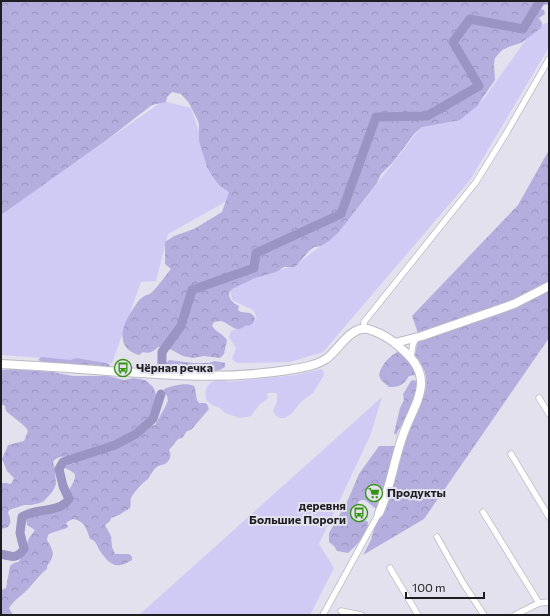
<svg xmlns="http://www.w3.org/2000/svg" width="550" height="616" viewBox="0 0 550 616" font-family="Commissioner,sans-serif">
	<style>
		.green { fill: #cfcbf5 }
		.forest { fill: url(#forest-crowns) }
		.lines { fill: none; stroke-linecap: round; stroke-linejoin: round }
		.river { stroke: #9994c2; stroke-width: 9 }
		.street-casing { stroke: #babac5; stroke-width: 7 }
		.secondary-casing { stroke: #babac5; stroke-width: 10 }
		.street { stroke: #fff; stroke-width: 5.5 }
		.secondary { stroke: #fff; stroke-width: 8 }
		.labels { text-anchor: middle; stroke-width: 4; stroke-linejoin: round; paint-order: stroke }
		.poi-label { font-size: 12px; font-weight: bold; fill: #1e1e22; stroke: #e2e1ed; text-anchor: start }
	</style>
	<defs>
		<pattern id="forest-crowns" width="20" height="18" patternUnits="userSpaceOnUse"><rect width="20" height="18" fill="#b3aede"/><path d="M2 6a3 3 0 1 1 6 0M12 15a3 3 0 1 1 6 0" fill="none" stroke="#9a95be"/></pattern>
	</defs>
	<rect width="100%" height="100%" fill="#e2e1ed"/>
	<path class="green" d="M549 22V47L470 180 323 352 290 362 237 363 232 359 236 348 229 337 231 331 244 326 257 318 253 310 232 300 230 288 252 278 296 265 340 231 422 126 457 120 483 100 535 27Z
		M163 101 191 108 204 146 213 179 229 192 227 201 168 234 156 281 141 282 112 363 1 355V214Z
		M321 369 323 370 324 375 313 393 302 401 291 414 285 418H280L275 415 273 411 277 401V393H267L268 398 259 405 251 416 240 418 225 413 220 408 212 405 206 400C206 396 205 393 206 389 209 381 221 377 229 382L295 375Z
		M382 397 370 436 319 544 334 568 310 615H139Z"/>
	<path class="forest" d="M1 1H549V4L544 5 541 9 544 10 545 14 539 18 542 23 541 28 521 43 511 46 502 50 495 58 494 64 495 80 477 106 460 120 422 127 415 133 393 162 381 174 377 183 339 232 329 241 321 246 314 247 309 251 295 267H284L276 272 255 278 232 289 229 293C229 300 233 303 239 306L238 310 241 312 250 313 253 315 255 318 253 323 249 326 246 325C236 335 230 323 221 321 219 321 215 322 214 322L212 326C216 332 223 334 227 340L224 354 220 358 204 356 193 358 183 356 166 347H158C154 351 150 354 143 352L139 355C114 348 122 325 133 309 136 305 139 299 143 297 145 295 149 295 151 293 156 289 166 275 171 269L165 264V242L174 236 194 229 222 212 229 192 220 186 214 179 207 167 199 141V123L189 103 181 94 172 92 167 97 166 102 152 105 144 111 108 139 1 215Z
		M549 150V338L424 519 363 555 371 540 375 526 381 513 365 500H361L358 502 357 511 363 519 368 522C368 534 357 545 348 553L337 551 334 546 329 542V533L347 502 359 474 379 446H404C408 435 412 424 416 414 427 389 433 378 415 355L417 344 420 339 412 316 518 205Z
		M400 351 409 360 415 372V375L409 376C404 385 399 387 389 387L381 380 379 375C381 365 390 355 400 351Z
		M41 357 71 360 76 358 106 363 111 365C104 369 97 364 90 365 84 366 79 367 73 364L43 362 38 360Z
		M169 360 193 363H208L215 361 225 363V367C216 375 172 375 164 365Z
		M15 369 52 372 73 376H108L124 380 134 378 145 380 153 387 158 399V410L146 425 149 426 155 425 164 409 168 401 167 396 165 393 164 389C172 386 186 382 194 386 197 392 195 399 199 403H205L207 404 209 409 191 430 187 431 182 438 178 439 169 450C172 455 170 461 165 464 163 465 160 465 158 466 153 470 151 474 148 479 143 482 134 492 131 498 130 501 131 505 130 508L119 515 111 518 110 521 105 525 111 536 112 547 115 554H129L132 557V560C116 570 110 565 100 551 96 545 97 541 90 539 87 530 85 521 73 519L67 522 66 524 68 526 67 528 51 533 48 535 47 540C51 546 55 553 51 560 49 564 47 564 47 569 39 575 34 583 27 590 20 597 15 599 9 608L13 615H1V590L6 588 10 566 14 563 18 562 28 550C26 540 29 538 35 530L27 525 26 520 28 517C41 514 56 512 69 504 68 502 67 500 67 497 67 489 76 483 75 474L71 471 63 467 75 463C71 455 57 455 53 462L55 470 56 484 53 491 44 501 40 503 31 505H24L9 510 8 513C11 519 12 525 6 528L1 529V483H7L9 484 12 483 14 478 7 471 2 459 8 445 24 441 28 431C27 426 11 416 6 411L5 406 1 404V370Z
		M412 380 417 381C420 399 404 420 396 435L394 433 400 408 404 400 403 394C407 389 408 384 412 380Z"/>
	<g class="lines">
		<path class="river" d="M162 372V352L181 326 192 290 254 268 256 253 341 214 376 117 427 116 479 86 453 42 470 19 523 29 540 1
			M1 554C12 557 17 559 24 549L20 533 22 517C36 507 59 514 69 499L63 486 59 469 63 462 115 445 136 434 153 419 161 394"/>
		<g class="street-casing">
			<path id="street" d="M364 329V322L476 182 507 132 549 59
				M411 357 413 344 417 337
				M539 398 549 414
				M511 454 549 517
				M483 512 539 603
				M437 537 463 583 484 615
				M390 568 418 615
				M341 611 361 615
				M323 615 379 513
				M515 615 539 603 549 602"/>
		</g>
		<g class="secondary-casing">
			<path id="secondary" d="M395 343 422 336 514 304 549 286
				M1 364C36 366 72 368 107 371 170 375 225 380 288 370 301 368 315 366 326 359 340 349 351 323 371 330 383 334 395 342 404 351 439 382 411 406 401 441 393 465 390 490 379 513"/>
		</g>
		<use href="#street" class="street"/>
		<use href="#secondary" class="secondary"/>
	</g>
	<defs>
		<g id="bus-ring" transform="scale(0.9)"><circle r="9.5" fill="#e2e1ed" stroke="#349310" stroke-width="1.5"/><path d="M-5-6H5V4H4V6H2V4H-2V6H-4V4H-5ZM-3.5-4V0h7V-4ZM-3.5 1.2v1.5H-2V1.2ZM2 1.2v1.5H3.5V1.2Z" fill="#349310"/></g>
		<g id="supermarket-ring" transform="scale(0.9)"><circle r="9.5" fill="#e2e1ed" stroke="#349310" stroke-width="1.5"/><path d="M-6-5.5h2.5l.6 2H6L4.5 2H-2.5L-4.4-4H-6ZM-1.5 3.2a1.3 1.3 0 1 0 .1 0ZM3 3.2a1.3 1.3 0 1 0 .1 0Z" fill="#349310"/></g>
	</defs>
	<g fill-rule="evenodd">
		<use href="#bus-ring" x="123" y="368"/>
		<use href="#supermarket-ring" x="374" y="493"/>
		<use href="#bus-ring" x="359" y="513"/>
	</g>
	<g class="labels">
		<g class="poi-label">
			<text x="136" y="372">Чёрная речка</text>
			<text x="387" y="497">Продукты</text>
			<text x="346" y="510" text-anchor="end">деревня<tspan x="346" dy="14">Большие Пороги</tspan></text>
		</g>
	</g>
	<rect width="550" height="616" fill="none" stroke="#1e1e22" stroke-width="4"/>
	<path d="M406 592v6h78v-6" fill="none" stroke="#1e1e22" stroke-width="2"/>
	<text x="412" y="592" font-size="12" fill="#1e1e22" stroke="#e2e1ed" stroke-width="3" paint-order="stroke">100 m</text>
</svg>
